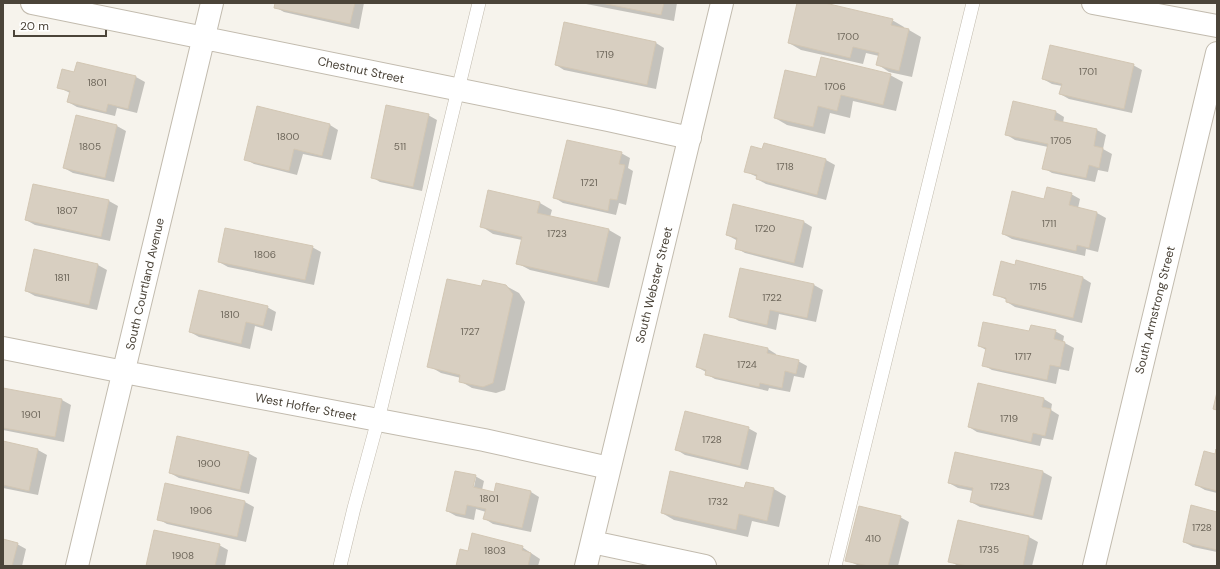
<svg xmlns="http://www.w3.org/2000/svg" width="1220" height="569" viewBox="0 0 1220 569" font-family="'DM Sans',sans-serif">
	<style>
		.shadow { fill: #0003; fill-rule: evenodd }
		.building { fill: #d8cfc1; stroke: #d3c7b4 }
		.lines { fill: none; stroke-linecap: round; stroke-linejoin: round }
		.lane-casing { stroke: #c2bbae; stroke-width: 14 }
		.street-casing { stroke: #c2bbae; stroke-width: 24 }
		.lane { stroke: #fff; stroke-width: 13 }
		.street { stroke: #fff; stroke-width: 22 }
		.labels { text-anchor: middle; stroke-width: 4; stroke-linejoin: round; paint-order: stroke }
		.number-label { font-size: 10px; fill: #6e675b }
		.street-label { font-size: 12px; fill: #4b4439; stroke: #fff }
	</style>
	<rect width="100%" height="100%" fill="#f6f3ec"/>
	<path class="shadow" d="M276 3H364L359 29 284 12 275 7Z
		M581 3H677L674 21Z
		M798 3H820L892 20 904 27V29L909 30 921 37 912 77 889 72 877 64 879 56 866 53 863 64 801 50 789 43Z
		M656 43 664 48 656 89 564 70 556 65Z
		M78 63 136 77 145 82 137 113 117 108 115 116 77 107 68 102 70 93 58 87 75 74Z
		M1133 65 1142 70 1132 113 1069 99 1060 94 1062 86 1052 84 1043 79Z
		M890 75 903 82 896 111 853 101 850 118 830 113 825 134 787 125 775 118 817 79Z
		M1056 112 1064 117 1063 123 1097 130 1106 135 1103 149 1112 154 1108 172 1098 170 1095 182 1052 173 1044 168 1048 147 1015 140 1007 135Z
		M428 115 437 120 422 191 380 182 372 177Z
		M77 116 117 126 126 131 114 182 73 173 64 168Z
		M330 125 338 130 331 160 303 154 297 175 254 164 245 159Z
		M764 144 826 160 835 165 826 200 766 184 757 179V177L745 171 763 150Z
		M621 153 630 158 628 168 633 171 626 205 619 203 616 215 563 203 555 198Z
		M34 185 109 201 118 206 110 241 35 225 26 220Z
		M1071 194 1080 199 1078 208 1097 213 1106 218 1098 252 1086 249 1085 256 1012 239 1003 234 1045 200Z
		M540 203 552 210 550 217 609 230 621 237 609 288 530 270 517 263 522 240 493 234 481 226Z
		M804 222 812 227 803 268 745 253 736 248 738 241 727 235Z
		M312 247 321 252 314 285 228 267 219 262Z
		M35 251 98 265 107 270 97 310 35 296 26 291Z
		M1016 266 1083 278 1091 283 1082 323 1015 307 1007 302V300L994 294Z
		M740 269 814 285 823 290 816 322 779 314 776 330 739 321 730 316Z
		M506 286 519 293 525 302 505 390 496 393 472 388 460 381 461 378 441 373 429 366 482 288Z
		M267 307 276 312 272 331 255 326 250 349 199 337 190 332Z
		M1055 331 1064 336 1063 342 1074 348 1069 371 1059 369 1056 384 992 370 983 365 986 350 979 346 1030 332Z
		M768 349 776 354V356L798 361 807 366 804 378 794 376 790 392 769 388 768 391 715 379 706 374V372L697 367Z
		M3 389 62 400 71 405 64 442 3 430Z
		M1044 399 1052 404 1051 410 1059 415 1053 440 1042 438 1040 446 977 432 969 427Z
		M748 428 757 433 748 470 685 455 677 450Z
		M3 442 38 450 47 455 38 495 3 488Z
		M1217 450V493L1205 490 1196 485 1216 455Z
		M248 453 257 458 249 494 179 478 170 473Z
		M456 472 475 476 484 481 482 490 495 493 497 484 531 492 539 497 531 532 493 524 485 519 486 512 476 509 474 520 456 516 447 511ZM474 477H476L473 492H471Z
		M1043 472 1052 477 1042 520 980 507 971 502 973 491 958 488 949 483Z
		M747 484 774 489 786 496 779 527 752 521 748 537 674 520 662 513 745 489Z
		M245 502 254 507 246 542 167 524 158 519Z
		M1217 513V552L1193 547 1184 542Z
		M900 517 909 522 898 566H859L847 560Z
		M959 521 1029 537 1038 542 1032 566H958L950 561Z
		M3 540 17 544 26 549 22 566H3Z
		M219 545 228 550 225 566H147Z
		M522 547 540 559 538 566H457L469 553Z"/>
	<path class="building" d="M275 3H355L350 24 274 8Z
		M601 3H664L661 15Z
		M797 3H825L893 19 891 25 909 29 899 71 876 65 879 53 853 47 850 58 788 43Z
		M564 22 656 42 647 85 555 65Z
		M1050 45 1134 64 1124 109 1059 94 1062 84 1042 79Z
		M821 57 891 74 883 105 841 95 837 111 818 106 813 127 774 118 785 70 816 77Z
		M77 62 136 76 128 109 108 104 106 112 67 102 70 91 57 88 62 69 74 72Z
		M1013 101 1056 111 1054 120 1097 129 1094 146 1103 148 1099 168 1089 165 1086 178 1042 169 1048 144 1005 135Z
		M386 105 429 114 413 187 371 178Z
		M257 106 330 124 322 156 294 149 289 171 244 160Z
		M76 115 117 125 105 178 63 168Z
		M567 140 622 152 619 164 625 165 617 200 610 199 608 211 553 198Z
		M764 143 826 159 817 195 756 179 757 175 744 172 751 146 762 149Z
		M33 184 109 200 101 237 25 220Z
		M1047 187 1072 193 1069 205 1097 212 1089 248 1077 245 1076 251 1002 234 1012 191 1044 199Z
		M488 190 540 202 537 213 609 229 597 282 516 264 522 237 480 227Z
		M733 204 804 221 794 263 735 249 737 238 726 235Z
		M225 228 313 246 305 280 218 262Z
		M34 249 98 264 89 305 25 291Z
		M1016 260 1083 277 1073 318 1006 302V298L993 295 1001 261 1015 265Z
		M740 268 814 284 807 318 770 310 767 325 729 317Z
		M447 279 481 286 483 280 506 285 513 294 493 383 483 387 459 382 460 375 427 367Z
		M199 290 268 306 263 326 246 322 241 344 189 332Z
		M983 322 1029 331 1031 325 1056 330 1054 339 1065 342 1060 367 1050 365 1047 380 982 366 986 348 978 346Z
		M704 334 768 348 767 353 799 360 796 374 785 371 782 388 760 383 759 387 705 375 706 370 696 367Z
		M978 383 1044 398 1042 407 1051 409 1045 436 1033 433 1031 442 968 427Z
		M3 388 62 399 55 437 3 428Z
		M1217 392V410L1213 409Z
		M685 411 749 427 740 466 675 450Z
		M177 436 249 452 240 490 169 473Z
		M3 441 38 449 29 491 3 485Z
		M1216 449 1217 491 1195 485 1204 451 1215 454Z
		M955 452 1043 471 1033 516 970 502 973 488 948 483Z
		M455 471 476 475 473 487 494 492 496 483 531 491 522 528 483 519 486 509 467 505 465 515 446 511Z
		M670 471 744 488 746 482 774 488 767 521 739 514 736 530 661 513Z
		M165 483 245 501 237 537 157 520Z
		M1191 505 1217 512V550L1183 542Z
		M859 506 901 516 888 566H868L845 561Z
		M958 520 1029 536 1023 566H967L948 562Z
		M154 530 220 544 215 566H146Z
		M472 533 523 546 522 550 531 553 528 566H456L460 549 468 551Z
		M3 539 18 543 12 566H3Z"/>
	<g class="lines">
		<g class="lane-casing">
			<path id="lane" d="M340 566 354 508 378 420 479 3
				M835 566 973 3"/>
		</g>
		<g class="street-casing">
			<path id="street" d="M32 3 608 120 690 138
				M1093 3 1217 26
				M3 348 124 372 484 440 609 468
				M592 542 705 566
				M77 566 212 3
				M586 566 722 3
				M1094 566 1217 53"/>
		</g>
		<use href="#lane" class="lane"/>
		<use href="#street" class="street"/>
	</g>
	<g class="labels">
		<g class="number-label">
			<text x="848" y="40">1700</text>
			<text x="605" y="58">1719</text>
			<text x="1088" y="75">1701</text>
			<text x="97" y="86">1801</text>
			<text x="835" y="90">1706</text>
			<text x="288" y="140">1800</text>
			<text x="1061" y="144">1705</text>
			<text x="90" y="150">1805</text>
			<text x="400" y="150">511</text>
			<text x="785" y="170">1718</text>
			<text x="589" y="186">1721</text>
			<text x="67" y="214">1807</text>
			<text x="1049" y="227">1711</text>
			<text x="765" y="232">1720</text>
			<text x="557" y="237">1723</text>
			<text x="265" y="258">1806</text>
			<text x="62" y="281">1811</text>
			<text x="1038" y="290">1715</text>
			<text x="772" y="301">1722</text>
			<text x="230" y="318">1810</text>
			<text x="470" y="335">1727</text>
			<text x="1023" y="360">1717</text>
			<text x="747" y="368">1724</text>
			<text x="31" y="418">1901</text>
			<text x="1009" y="422">1719</text>
			<text x="712" y="443">1728</text>
			<text x="209" y="467">1900</text>
			<text x="1000" y="490">1723</text>
			<text x="489" y="502">1801</text>
			<text x="718" y="505">1732</text>
			<text x="201" y="514">1906</text>
			<text x="1202" y="531">1728</text>
			<text x="873" y="542">410</text>
			<text x="989" y="553">1735</text>
			<text x="495" y="554">1803</text>
			<text x="183" y="559">1908</text>
		</g>
		<g class="street-label">
			<text transform="translate(361 70) rotate(12)" y="4">Chestnut Street</text>
			<text transform="translate(145 284) rotate(-77)" y="4">South Courtland Avenue</text>
			<text transform="translate(654 285) rotate(-76)" y="4">South Webster Street</text>
			<text transform="translate(1155 310) rotate(-76)" y="4">South Armstrong Street</text>
			<text transform="translate(306 407) rotate(11)" y="4">West Hoffer Street</text>
		</g>
	</g>
	<rect width="1220" height="569" fill="none" stroke="#4b4439" stroke-width="8"/>
	<path d="M14 30v6h92v-6" fill="none" stroke="#4b4439" stroke-width="2"/>
	<text x="20" y="30" font-size="12" fill="#4b4439" stroke="#ffffff" stroke-width="3" paint-order="stroke">20 m</text>
</svg>
